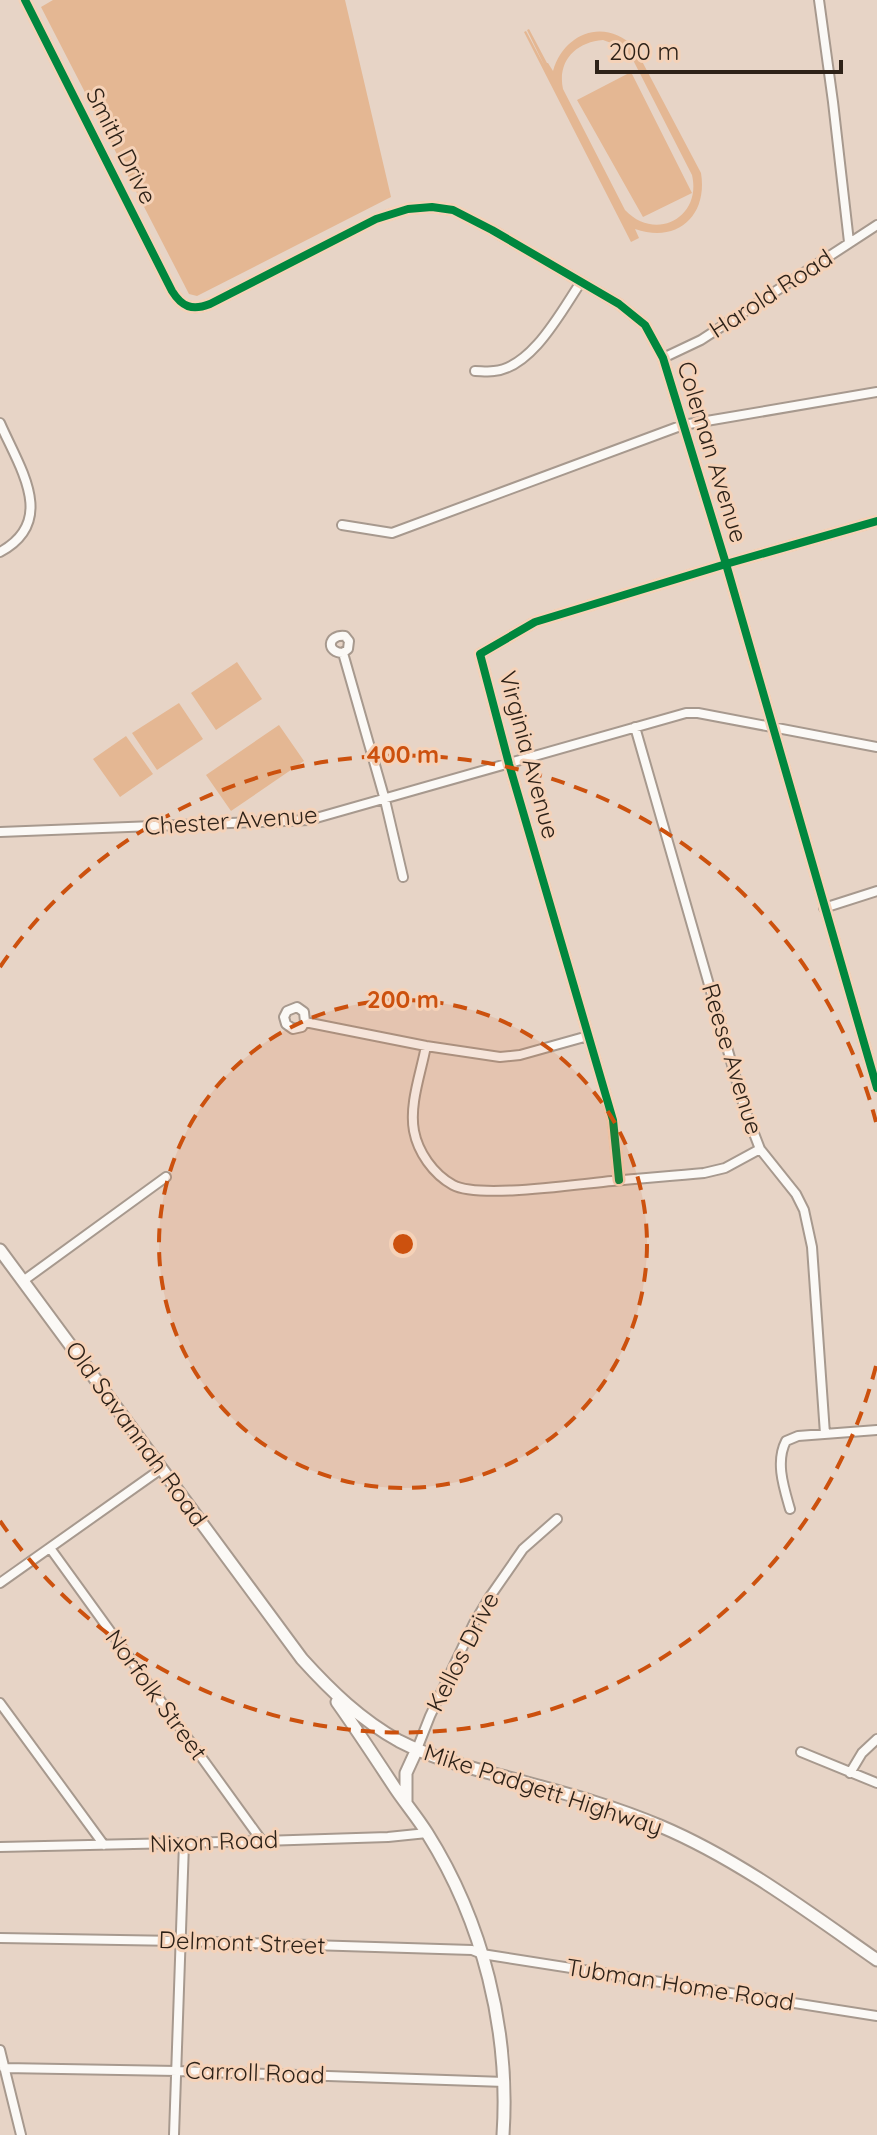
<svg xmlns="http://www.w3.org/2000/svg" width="877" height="2135" viewBox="0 0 877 2135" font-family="Quicksand,sans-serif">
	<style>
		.green { fill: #e4b793; fill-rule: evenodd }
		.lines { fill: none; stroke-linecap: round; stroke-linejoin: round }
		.minor-casing { stroke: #a7998e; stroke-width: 12 }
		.major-casing { stroke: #a7998e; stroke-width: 15 }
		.minor { stroke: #fbf9f6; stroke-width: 8 }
		.major { stroke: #fbf9f6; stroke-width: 11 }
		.cycleway-casing { stroke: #f5d2b8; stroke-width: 13 }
		.cycleway { stroke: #00873e; stroke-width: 8 }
		.ring { fill: none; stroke: #cc510e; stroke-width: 4; stroke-dasharray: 14 10 }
		.labels { text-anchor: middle; stroke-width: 6; stroke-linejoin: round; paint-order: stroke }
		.street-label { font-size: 24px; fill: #2e2218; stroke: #f5d2b8 }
		.centre { fill: #cc510e; stroke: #f5d2b8; stroke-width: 4 }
		.ring-label { font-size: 24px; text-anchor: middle; font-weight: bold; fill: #cc510e; stroke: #f5d2b8; stroke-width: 6; stroke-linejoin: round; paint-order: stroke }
	</style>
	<rect width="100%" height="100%" fill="#e7d4c6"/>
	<path class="green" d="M53 0H345L391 197 197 296 189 294 41 7Z
		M529 29 547 63H548L553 71C564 33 605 17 635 48L701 173C708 216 677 244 635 229L639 238 631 242 524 32 526 31 544 65 527 30ZM603 40 622 47 632 58 692 175C702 218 655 242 625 210L563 89C557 61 576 42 603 40Z
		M631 72 692 193 643 217 577 100Z
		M237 662 262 699 216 730 191 693Z
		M179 703 203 739 157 770 132 733Z
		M279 725 304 761 231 811 206 775Z
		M126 736 153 774 120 797 93 759Z"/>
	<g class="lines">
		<g class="minor-casing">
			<path id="minor" d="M25 0 172 291C182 307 192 311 210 304L376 219 408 209 432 207 453 210 492 230 619 304 645 325 663 358 726 564 877 1088
				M819 0 833 102 849 242
				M663 358 701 340 877 225
				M475 371C481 371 488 372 494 371 532 368 562 310 581 282
				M0 423C19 467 58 521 0 552
				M342 525 392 533 683 425 877 392
				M343 653C326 653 327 634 345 636L349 641 348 649 343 653 385 800 403 877
				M635 727 745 1110 760 1149 796 1194 804 1210 812 1247 825 1434
				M0 832 309 820 686 713H698L877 747
				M824 908 877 891
				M305 1022 304 1012 297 1007 287 1011 284 1017 286 1024 293 1029 302 1027 305 1022 426 1046 500 1057 520 1055 588 1036
				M426 1046C421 1073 409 1104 414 1131 418 1152 433 1174 453 1185 479 1199 578 1184 612 1181 643 1178 673 1176 704 1173L725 1168 760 1149
				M619 1180 613 1120 509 764 480 654 535 622 726 564 877 521
				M23 1281 166 1177
				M790 1509C784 1488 775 1462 786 1441L798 1436 877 1430
				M50 1548 262 1841
				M0 1583 161 1469
				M0 1703 104 1845
				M417 1749 430 1716 474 1623 489 1598 523 1549 557 1519
				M801 1752 877 1783
				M850 1773 862 1753 877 1739
				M0 1847 262 1841 388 1837 427 1833
				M0 1938 179 1941 472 1950 482 1954 877 2016
				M0 2050 21 2135
				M4 2068 177 2071 505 2082
				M174 2135 184 1843"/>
		</g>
		<g class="major-casing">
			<path id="major" d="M0 1250 302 1659C331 1691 361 1720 399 1741 434 1759 471 1768 509 1778 560 1792 611 1805 660 1826 738 1859 807 1911 877 1960
				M337 1702C357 1730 376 1759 395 1788 405 1803 417 1817 427 1833 483 1922 510 2030 503 2135
				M406 1802V1773L417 1749"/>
		</g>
		<use href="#minor" class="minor"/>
		<use href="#major" class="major"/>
		<g class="cycleway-casing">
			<path id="cycleway" d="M25 0 172 291C182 307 192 311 210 304L376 219 408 209 432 207 453 210 492 230 619 304 645 325 663 358 726 564 877 1088
				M619 1180 613 1120 509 764 480 654 535 622 726 564 877 521"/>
		</g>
		<use href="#cycleway" class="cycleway"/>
	</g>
	<circle cx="403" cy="1244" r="244" fill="#cc510e" fill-opacity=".12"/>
	<g class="ring">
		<circle cx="403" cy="1244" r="244"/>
		<path d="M876 1366A489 489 0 0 1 0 1521M0 967A489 489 0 0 1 876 1122"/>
	</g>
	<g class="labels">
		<g class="street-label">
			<text transform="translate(121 146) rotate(63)" y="8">Smith Drive</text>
			<text transform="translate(771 294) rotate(-33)" y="8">Harold Road</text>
			<text transform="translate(712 452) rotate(73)" y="8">Coleman Avenue</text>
			<text transform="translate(529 755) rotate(75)" y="8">Virginia Avenue</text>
			<text transform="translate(231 821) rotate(-4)" y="8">Chester Avenue</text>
			<text transform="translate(732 1059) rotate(73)" y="8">Reese Avenue</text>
			<text transform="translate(136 1434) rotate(54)" y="8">Old Savannah Road</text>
			<text transform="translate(463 1652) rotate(-63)" y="8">Kellos Drive</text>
			<text transform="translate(156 1695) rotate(54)" y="8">Norfolk Street</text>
			<text transform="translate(543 1790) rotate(18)" y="8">Mike Padgett Highway</text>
			<text transform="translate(214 1842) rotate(-2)" y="8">Nixon Road</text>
			<text transform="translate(242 1943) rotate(2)" y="8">Delmont Street</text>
			<text transform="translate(680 1985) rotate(9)" y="8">Tubman Home Road</text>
			<text transform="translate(255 2073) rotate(2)" y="8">Carroll Road</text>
		</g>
	</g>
	<circle cx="403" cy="1244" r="12" class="centre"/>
	<g class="ring-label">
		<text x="403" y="763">400 m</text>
		<text x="403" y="1008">200 m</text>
	</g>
	<path d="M597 60v12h244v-12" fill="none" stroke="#2e2218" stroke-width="4"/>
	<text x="609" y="60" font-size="24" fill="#2e2218" stroke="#f5d2b8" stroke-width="6" paint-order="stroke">200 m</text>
</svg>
